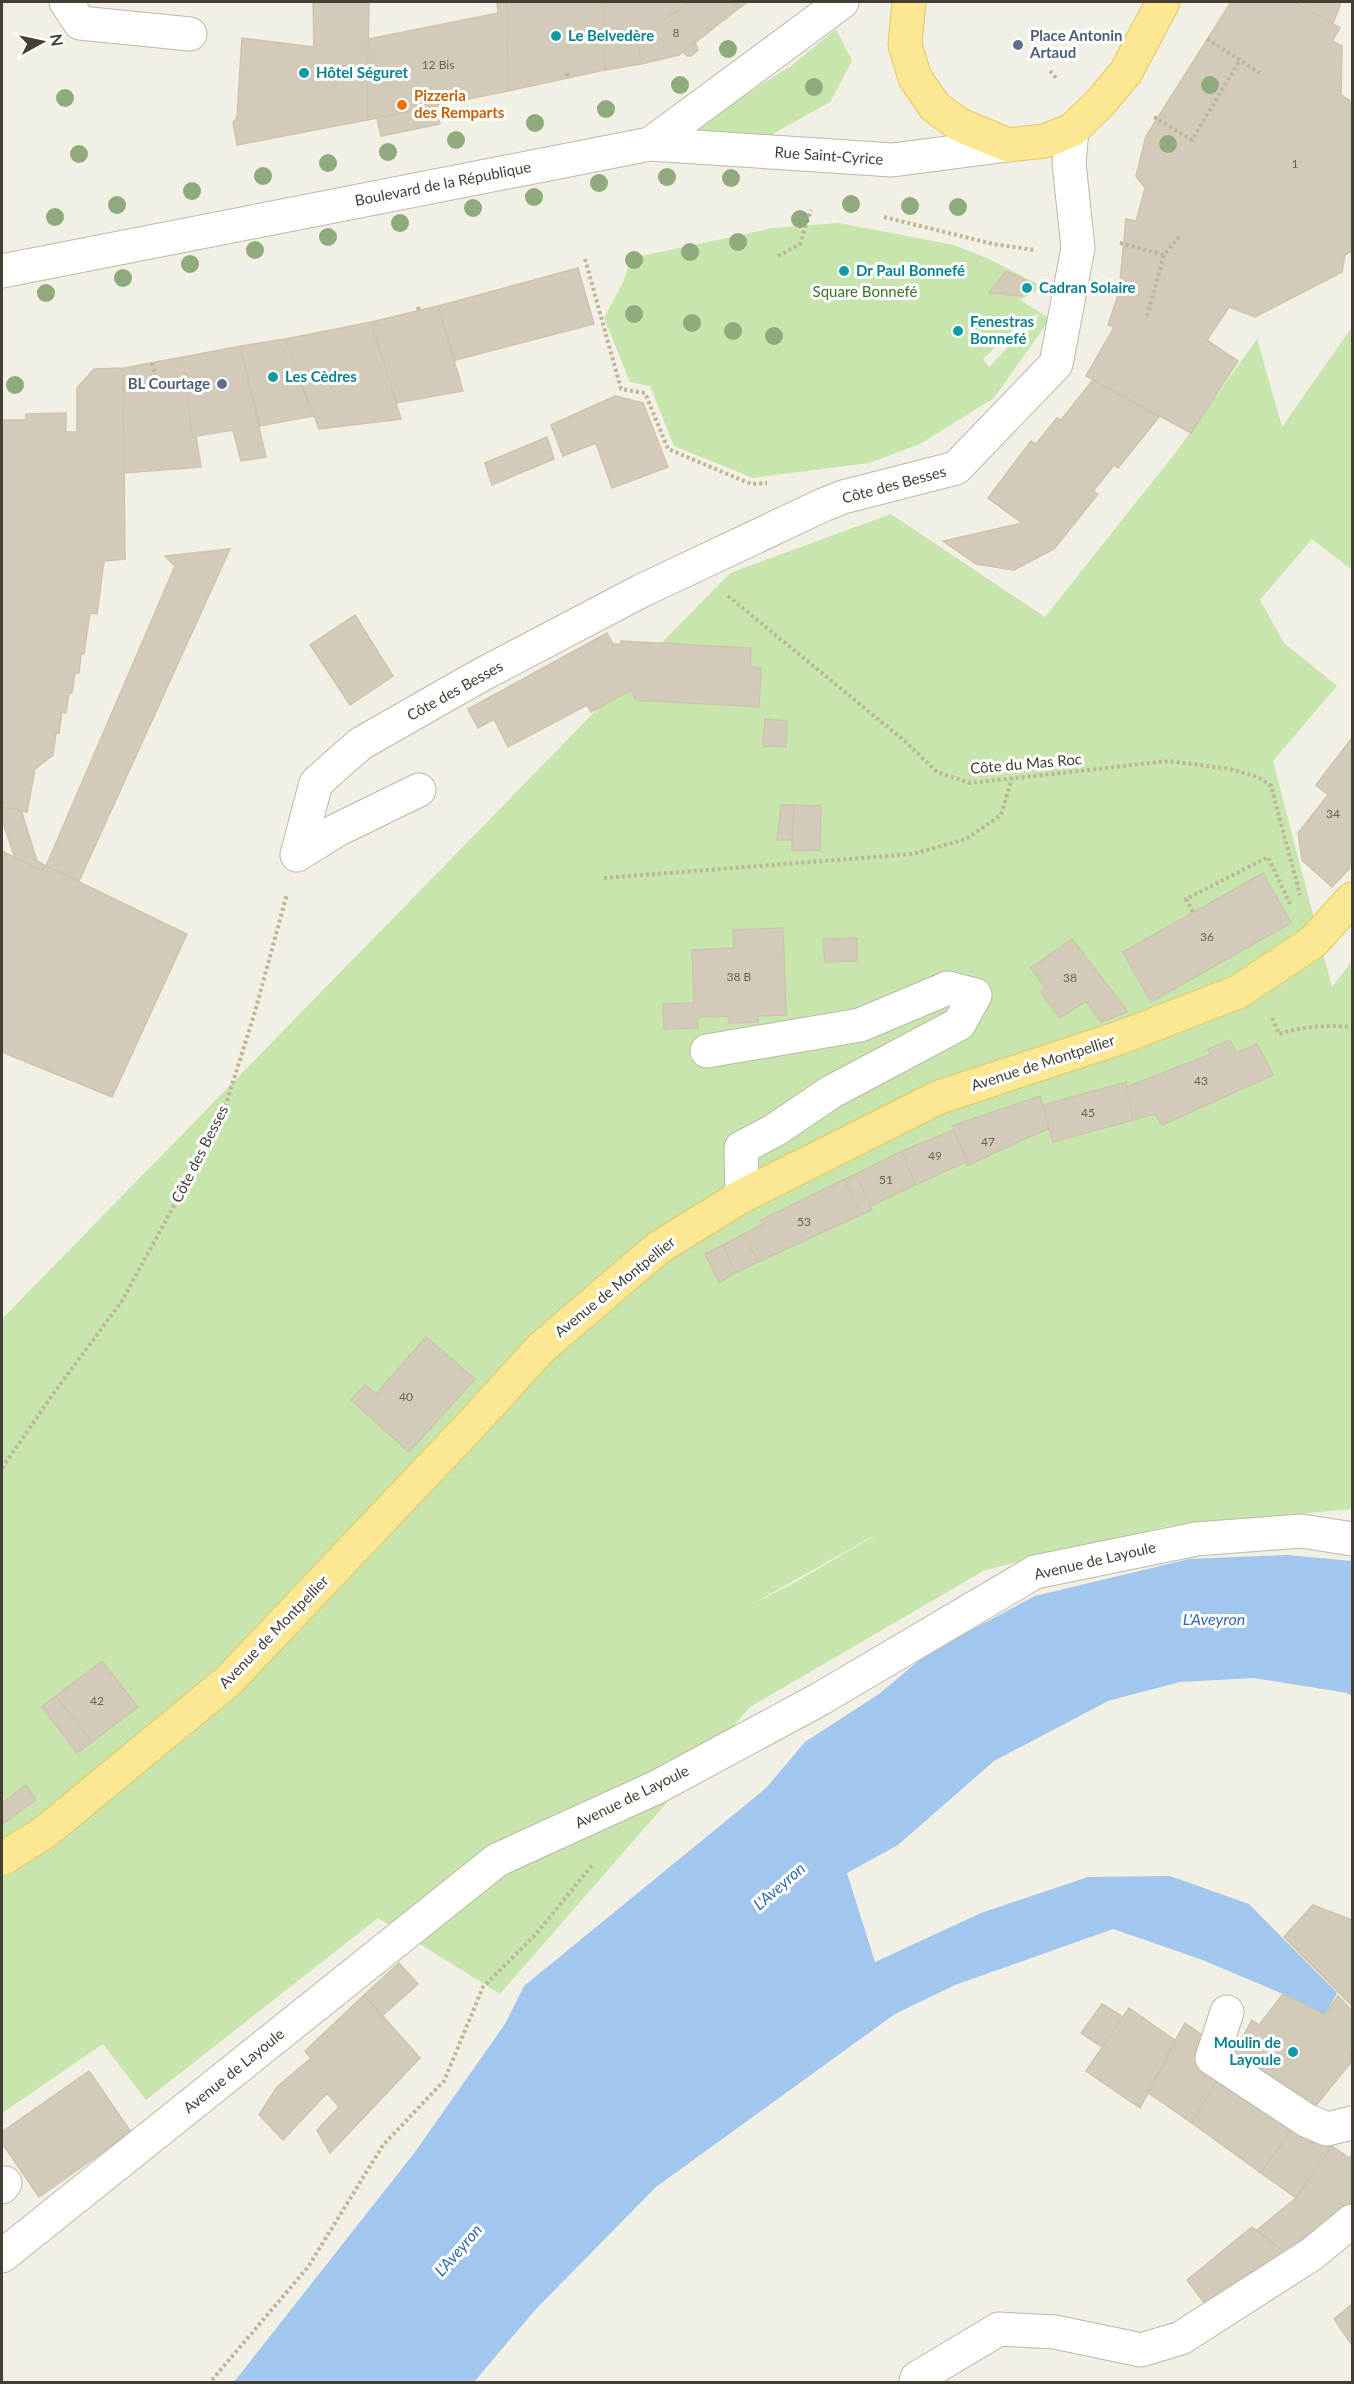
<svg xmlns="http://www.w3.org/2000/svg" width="1354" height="2384" viewBox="0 0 1354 2384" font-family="Lato,sans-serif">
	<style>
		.green { fill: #c7e5ad; fill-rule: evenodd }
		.water { fill: #a1c7ee }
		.building { fill: #d3cbba; stroke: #cdc4ad; stroke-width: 1.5 }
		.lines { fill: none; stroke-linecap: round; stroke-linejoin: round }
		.minor-casing { stroke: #bdb7a7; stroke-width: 35 }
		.major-casing { stroke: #e0c764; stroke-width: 35 }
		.path { stroke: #beb599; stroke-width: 4; stroke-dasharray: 3 3; stroke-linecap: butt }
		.minor { stroke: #fff; stroke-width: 33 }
		.major { stroke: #fce893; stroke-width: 33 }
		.tree { fill: #8fab7d }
		.culture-dot { fill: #0f9aa8; stroke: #fff; stroke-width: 2 }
		.service-dot { fill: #5c6f8a; stroke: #fff; stroke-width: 2 }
		.food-dot { fill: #e8710a; stroke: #fff; stroke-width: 2 }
		.labels { text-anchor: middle; stroke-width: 6; stroke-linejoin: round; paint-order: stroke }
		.number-label { font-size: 12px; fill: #686256 }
		.culture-label { font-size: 15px; font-weight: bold; fill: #0d838f; stroke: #fff; text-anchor: start }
		.service-label { font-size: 15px; font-weight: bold; fill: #4e5e75; stroke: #fff; text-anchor: start }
		.food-label { font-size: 15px; font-weight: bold; fill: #c56008; stroke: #fff; text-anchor: start }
		.street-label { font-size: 15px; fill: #443f34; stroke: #fff }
		.park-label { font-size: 15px; fill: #3e7329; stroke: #fff }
		.water-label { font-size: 16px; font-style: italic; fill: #316cac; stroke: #fff }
	</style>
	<rect width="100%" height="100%" fill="#f2efe4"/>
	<path class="green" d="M836 29 852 61 830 102 769 136 686 135 687 125 743 96 791 66Z
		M839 223 954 245 989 259 1043 287 1020 300 1050 319 994 398 920 444 869 463 753 478 674 446 650 386 630 382 604 318 623 282 632 258 773 228ZM1040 314 989 367 983 359 1025 318Z
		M1352 327V570L1312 539 1260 600 1284 643 1337 686 1273 761 1332 987 1352 961V1509L1169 1526 985 1570 750 1707 500 1994 378 1918 146 2100 103 2044 2 2113V1319L730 573 891 514 1045 617 1176 452 1257 339 1282 427ZM874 1536 794 1583 747 1607 873 1536Z"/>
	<path class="water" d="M1287 1555 1352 1561V1696L1347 1693 1254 1678 1180 1682 1108 1701 994 1761 898 1845 847 1873 875 1962 981 1913 1088 1877 1170 1876 1249 1904 1337 1993 1325 2015 1283 1994 1200 1959 1113 1929 955 1985 895 2014 656 2187 536 2309 474 2382H234L415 2152 505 2024 524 1986 766 1788 805 1742 879 1694 928 1653 1035 1596 1189 1559Z"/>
	<path class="building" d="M313 2H369L367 120 237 145 233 123 237 117 242 38 314 47Z
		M497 2H507L508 91 367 120 368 39 498 13Z
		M507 2H604L605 70 508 91Z
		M604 2H690L637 38 641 64 605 70Z
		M690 2H729L739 8 679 55 641 64 637 38Z
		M729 2H748L739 8Z
		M1231 2H1294L1340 28 1332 41 1342 46 1341 95 1352 102V251L1345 255 1342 272 1255 317 1229 307 1207 340 1238 361 1191 433 1086 376 1114 327 1108 325 1119 292 1126 219 1136 221 1145 188 1136 176 1146 136Z
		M1294 2H1341L1333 24Z
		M695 42 698 50 691 56H687L683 52Z
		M437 106 440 124 381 136 377 118Z
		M578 268 594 324 455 360 438 306Z
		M1006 271 1033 284 1021 296 989 293Z
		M438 306 463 391 397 403 371 322Z
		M371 322 401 419 319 429 285 339Z
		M285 339 313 416 260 426 240 346Z
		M240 346 266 457 241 461 233 430 192 437 183 357Z
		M183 357 192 437 196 436 201 467 124 473 123 368Z
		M123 368 125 559 104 561 97 614 90 613 84 654H81L79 673H75L72 693H69L66 713 62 712 59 733 56 732 53 755 35 769 27 812 2 807V420H26V414L66 413V432H77V388L94 369Z
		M1093 380 1159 417 1118 468 1114 465 1093 491 1098 494 1054 549 1014 570 976 564 943 541 1022 523 988 498 1031 441 1036 444 1057 418 1061 420Z
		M615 396 643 403 668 467 612 488 596 443 563 456 551 425Z
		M547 437 554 459 492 485 485 463Z
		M230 549 79 881 46 866 175 566 165 556Z
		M355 615 393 676 350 705 310 645Z
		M607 633 613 644H621V641L751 648 750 667 761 668 759 707 636 700 631 690 591 712 587 705 508 747 494 719 478 728 468 709Z
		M765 719 787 721 786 747 763 746Z
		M1352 738V866L1332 887 1302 860 1298 833 1328 795 1316 785Z
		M781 805H794L792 840H777Z
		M794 805 821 806 820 850 792 851Z
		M2 807 21 810 37 861 46 866 41 871 15 858 2 820Z
		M2 851 41 871 46 866 187 934 112 1097 2 1052Z
		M1263 873 1291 923 1151 1002 1123 952Z
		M783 928 786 1015 758 1016V1022L729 1023 728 1016 698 1017V1028L664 1029 663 1004 694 1003 692 950 734 948 733 930Z
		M857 938V961L825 962 823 939Z
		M1072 939 1126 1009 1127 1012 1101 1022 1086 1001 1060 1018 1040 992 1045 988 1031 968Z
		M1230 1040 1237 1053 1257 1044 1273 1075 1162 1125 1155 1114 1133 1120 1127 1087 1211 1054 1208 1049Z
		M1126 1082 1133 1120 1053 1142 1043 1105Z
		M1040 1096 1049 1128 968 1165 952 1126Z
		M954 1130 968 1161 915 1185 902 1151Z
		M902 1151 915 1185 870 1206 856 1174Z
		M856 1174 872 1210 860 1215 845 1179Z
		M845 1179 860 1215 758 1262 744 1234 763 1224 761 1220Z
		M744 1234 758 1262 735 1273 723 1245Z
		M723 1245 735 1273 719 1283 705 1254Z
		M426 1337 475 1379 409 1452 351 1400 365 1385 376 1394Z
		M102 1661 138 1707 92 1742 56 1696Z
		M56 1696 92 1742 77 1753 42 1707Z
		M26 1785 36 1800 2 1824V1803Z
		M1313 1905 1352 1920V2006L1284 1937Z
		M399 1963 418 1984 382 2016 364 1995Z
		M1283 1994 1325 2015 1338 1996 1352 2011V2050L1350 2054 1352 2061 1313 2109 1230 2060 1252 2020 1259 2025Z
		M364 1995 420 2058 330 2153 317 2130 339 2107 327 2093 283 2140 259 2115 277 2087 311 2058 305 2051Z
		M1102 2004 1123 2017 1102 2047 1081 2033Z
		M1129 2008 1176 2041 1140 2108 1086 2071Z
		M1185 2023 1209 2040 1220 2075 1192 2123 1147 2092Z
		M89 2071 131 2132 39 2197 2 2143V2132Z
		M1220 2075 1293 2127 1261 2173 1192 2123Z
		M1293 2127 1312 2141 1318 2136 1332 2146 1296 2198 1261 2173Z
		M1332 2146 1349 2158 1352 2155V2204L1334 2227 1290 2257 1257 2230 1296 2198Z
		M1252 2227 1290 2257 1212 2313 1187 2280Z
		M1352 2304V2345L1334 2319Z"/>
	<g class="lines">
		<g class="minor-casing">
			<path id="minor" d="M66 2 80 23 190 34
				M650 144 892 160 1008 145
				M2 271 650 144 842 2
				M297 855 316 783 360 744 481 675 641 591 823 505 843 497 956 468 1056 364 1078 248 1069 163 1072 130
				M297 855 337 830 419 790
				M707 1051 860 1025 948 988 975 995 959 1024 831 1092 775 1130 741 1148 742 1196
				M1227 2012 1212 2058 1306 2120 1327 2129 1352 2123
				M2 2187 5 2183
				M2 2256 497 1860 657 1787 820 1699 1035 1572 1196 1539 1302 1531 1352 1539
				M916 2382 917 2378 999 2329 1055 2332 1141 2350 1181 2338 1312 2254 1352 2221"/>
		</g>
		<g class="major-casing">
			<path id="major" d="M909 2 905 45 915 78 935 107 960 125 1008 145 1045 141 1072 130 1100 103 1126 72 1163 2
				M2 1859 45 1832 228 1681 469 1427 541 1348 658 1248 742 1196 939 1097 1119 1038 1238 992 1313 942 1352 899"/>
		</g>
		<path class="path" d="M1207 39 1260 73
			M1050 71 1058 80
			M567 73 568 79
			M1154 117 1192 140 1240 60
			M884 217 993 244 1035 250
			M1120 243 1164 255
			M778 256 800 244 811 210
			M585 259 621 389 645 393 668 449 751 484 767 483
			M418 307 419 311
			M1147 316 1164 255 1181 234
			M152 363 155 376
			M728 596 906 742 937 772 970 783 1169 761 1230 769 1258 777 1271 786 1300 895
			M604 878 913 854 966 839 1001 815 1012 778
			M1193 912 1186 899 1268 857 1290 904
			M1272 1018 1279 1034C1303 1026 1328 1025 1352 1027
			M2 1468 53 1394 122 1301 222 1117 254 1015 287 894
			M212 2380 308 2267 383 2145 444 2081 483 1987 536 1934 593 1864"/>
		<use href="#minor" class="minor"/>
		<use href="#major" class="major"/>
	</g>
	<g class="tree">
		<circle cx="728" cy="49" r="9"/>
		<circle cx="680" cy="85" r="9"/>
		<circle cx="1210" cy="85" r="9"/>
		<circle cx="814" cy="87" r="9"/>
		<circle cx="65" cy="98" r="9"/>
		<circle cx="606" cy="109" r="9"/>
		<circle cx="535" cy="123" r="9"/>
		<circle cx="456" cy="140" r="9"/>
		<circle cx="1168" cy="144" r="9"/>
		<circle cx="388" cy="152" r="9"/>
		<circle cx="79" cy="154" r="9"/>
		<circle cx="328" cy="163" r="9"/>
		<circle cx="263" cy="176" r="9"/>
		<circle cx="667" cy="177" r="9"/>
		<circle cx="731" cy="178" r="9"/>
		<circle cx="599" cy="183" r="9"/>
		<circle cx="192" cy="191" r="9"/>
		<circle cx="534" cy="197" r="9"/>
		<circle cx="851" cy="204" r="9"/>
		<circle cx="117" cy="205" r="9"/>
		<circle cx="910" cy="206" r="9"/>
		<circle cx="958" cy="207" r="9"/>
		<circle cx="473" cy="208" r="9"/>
		<circle cx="55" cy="217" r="9"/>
		<circle cx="800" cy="219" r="9"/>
		<circle cx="400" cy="223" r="9"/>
		<circle cx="328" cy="237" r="9"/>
		<circle cx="738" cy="242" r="9"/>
		<circle cx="255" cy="250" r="9"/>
		<circle cx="690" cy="252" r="9"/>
		<circle cx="634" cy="260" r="9"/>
		<circle cx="190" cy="264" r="9"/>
		<circle cx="123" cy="278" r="9"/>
		<circle cx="46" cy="293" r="9"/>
		<circle cx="634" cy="314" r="9"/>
		<circle cx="692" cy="323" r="9"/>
		<circle cx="733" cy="331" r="9"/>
		<circle cx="774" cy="336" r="9"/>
		<circle cx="15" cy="385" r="9"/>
	</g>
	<g class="culture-dot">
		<circle cx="556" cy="36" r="6"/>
		<circle cx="304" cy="73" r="6"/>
		<circle cx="844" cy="271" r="6"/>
		<circle cx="1027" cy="288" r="6"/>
		<circle cx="958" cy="331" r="6"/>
		<circle cx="273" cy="377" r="6"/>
		<circle cx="1293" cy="2052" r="6"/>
	</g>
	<g class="service-dot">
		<circle cx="1018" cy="45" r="6"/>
		<circle cx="222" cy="384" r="6"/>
	</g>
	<circle class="food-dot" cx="402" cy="105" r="6"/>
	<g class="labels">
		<g class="number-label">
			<text x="676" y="37">8</text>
			<text x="438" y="69">12 Bis</text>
			<text x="1295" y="168">1</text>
			<text x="1333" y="818">34</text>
			<text x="1207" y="941">36</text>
			<text x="739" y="981">38 B</text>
			<text x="1070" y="982">38</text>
			<text x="1201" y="1085">43</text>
			<text x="1088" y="1117">45</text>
			<text x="988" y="1146">47</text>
			<text x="935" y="1160">49</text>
			<text x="886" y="1184">51</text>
			<text x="804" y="1226">53</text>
			<text x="406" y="1401">40</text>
			<text x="97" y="1705">42</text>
		</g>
		<g class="culture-label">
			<text x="568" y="41">Le Belvedère</text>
			<text x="316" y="78">Hôtel Séguret</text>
			<text x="856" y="276">Dr Paul Bonnefé</text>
			<text x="1039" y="293">Cadran Solaire</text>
			<text x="970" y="327">Fenestras<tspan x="970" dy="17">Bonnefé</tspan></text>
			<text x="285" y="382">Les Cèdres</text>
			<text x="1281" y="2048" text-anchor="end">Moulin de<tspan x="1281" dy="17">Layoule</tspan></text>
		</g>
		<g class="service-label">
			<text x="1030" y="41">Place Antonin<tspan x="1030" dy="17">Artaud</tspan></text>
			<text x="210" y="389" text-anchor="end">BL Courtage</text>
		</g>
		<g class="food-label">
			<text x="414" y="101">Pizzeria<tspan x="414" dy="17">des Remparts</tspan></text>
		</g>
		<g class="street-label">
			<text transform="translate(829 156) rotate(4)" y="5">Rue Saint-Cyrice</text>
			<text transform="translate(443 184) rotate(-11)" y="5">Boulevard de la République</text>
			<text transform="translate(894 485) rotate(-15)" y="5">Côte des Besses</text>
			<text transform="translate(455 691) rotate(-29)" y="5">Côte des Besses</text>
			<text transform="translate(1026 764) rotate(-5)" y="5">Côte du Mas Roc</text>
			<text transform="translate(1043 1063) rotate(-18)" y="5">Avenue de Montpellier</text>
			<text transform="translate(200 1154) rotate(-63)" y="5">Côte des Besses</text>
			<text transform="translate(615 1287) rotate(-39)" y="5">Avenue de Montpellier</text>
			<text transform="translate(1095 1561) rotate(-13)" y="5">Avenue de Layoule</text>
			<text transform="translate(274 1632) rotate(-46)" y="5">Avenue de Montpellier</text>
			<text transform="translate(632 1797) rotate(-26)" y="5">Avenue de Layoule</text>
			<text transform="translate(234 2071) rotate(-39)" y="5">Avenue de Layoule</text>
		</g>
		<g class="park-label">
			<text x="865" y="297">Square Bonnefé</text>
		</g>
		<g class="water-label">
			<text x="1214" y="1625">L'Aveyron</text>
			<text transform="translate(779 1886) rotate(-41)" y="6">L'Aveyron</text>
			<text transform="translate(458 2250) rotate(-49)" y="6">L'Aveyron</text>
		</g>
	</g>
	<rect width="1354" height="2384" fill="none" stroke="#443f34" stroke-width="6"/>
	<g transform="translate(42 42) rotate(82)" stroke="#ffffff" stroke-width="4.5" paint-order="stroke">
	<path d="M0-4.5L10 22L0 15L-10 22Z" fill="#443f34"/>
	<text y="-9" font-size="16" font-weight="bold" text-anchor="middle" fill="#443f34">N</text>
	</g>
</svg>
